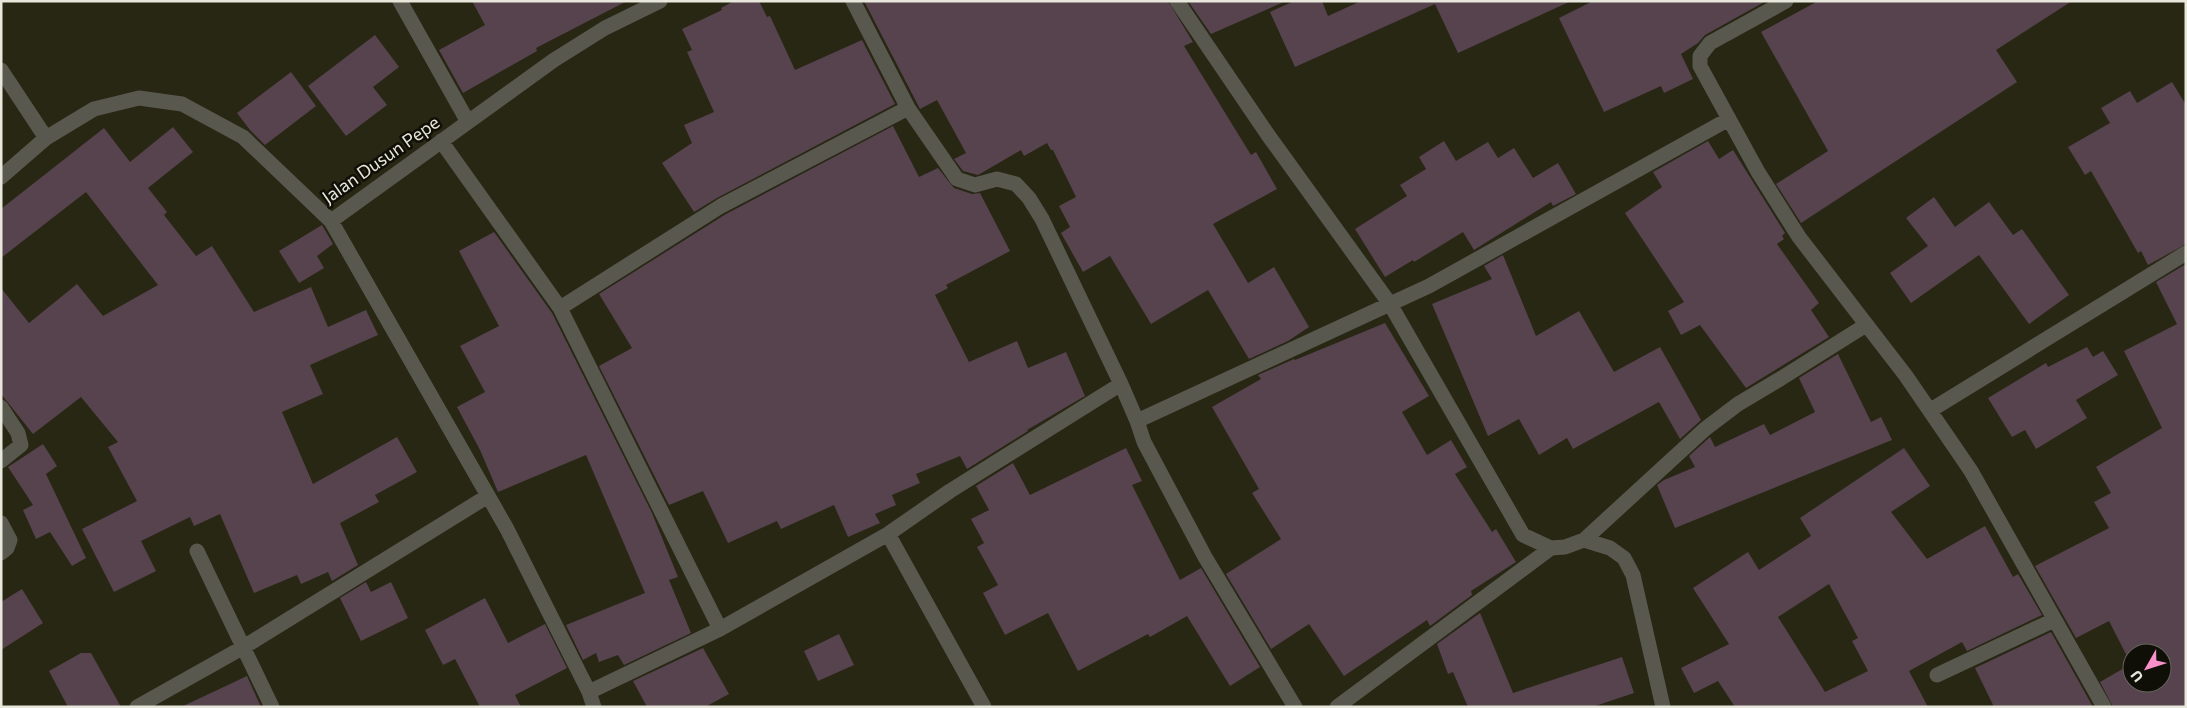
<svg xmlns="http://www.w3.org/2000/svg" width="2187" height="708" viewBox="0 0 2187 708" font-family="Commissioner,sans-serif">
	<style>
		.building { fill: #57434e; fill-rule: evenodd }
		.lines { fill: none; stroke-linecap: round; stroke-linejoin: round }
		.minor { stroke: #58584f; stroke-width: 15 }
		.labels { text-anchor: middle; stroke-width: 5; stroke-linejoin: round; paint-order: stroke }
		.street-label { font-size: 18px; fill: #e7e7db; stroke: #0f0f07 }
	</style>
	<rect width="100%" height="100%" fill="#272714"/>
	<path class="building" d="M472 1H627L536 48 537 51 463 93 439 50 485 25Z
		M734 1H759L767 17 770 16 795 70 862 40 895 104 717 198 694 212 662 163 692 143 684 125 714 112 687 52 692 50 682 29 722 10 721 8Z
		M864 1H1168L1193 42 1184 46 1251 155 1256 152 1277 189 1213 224 1248 283 1274 267 1309 327 1288 341 1249 359 1208 290 1151 324 1110 256 1083 272 1061 233 1070 227 1059 206 1076 197 1053 150H1051L1047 143 1024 156 1021 150 978 175 963 171 954 159 966 153 937 100 920 109Z
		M1188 1H1286L1211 34Z
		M1294 1H1322L1328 16 1361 1H1571L1458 53 1435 4 1295 67 1270 12Z
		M1593 1H1766L1705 35 1698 43 1681 54 1693 79 1664 93 1661 86 1604 112 1559 18Z
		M1818 1H2072L1996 50 2017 82 1801 223 1776 184 1828 151 1761 32Z
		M375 35 399 67 373 87 387 105 346 136 308 86Z
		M291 72 316 106 265 145 250 130 237 113Z
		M2172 82 2186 105V244L2148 265 2141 251 2138 253 2091 171 2085 175 2068 147 2110 123 2101 108 2130 91 2137 103Z
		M893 126 919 177 938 168 954 188 972 194 980 193 1010 251 946 285 948 288 935 295 969 362 1017 341 1028 368 1066 352 1085 396 1027 430 1028 431 967 469 960 456 916 474 920 483 892 495 896 505 875 514 880 523 848 537 834 505 781 529 777 521 728 543 703 491 669 505 599 366 632 348 599 294 726 214Z
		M173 127 193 152 148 188 167 212 164 215 196 256 212 246 254 312 311 287 328 327 366 310 378 335 310 365 323 394 282 412 313 484 397 437 417 472 375 495 379 502 340 523 358 565 332 581 328 572 301 584 297 575 254 593 220 514 194 526 190 517 141 541 156 571 114 592 82 529 137 501 108 447 118 442 81 397 33 434 1 394V288L29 323 77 284 103 316 158 285 86 192 1 258V209L104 128 130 162Z
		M1444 141 1456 161 1488 142 1498 158 1514 148 1533 178 1558 163 1576 194 1553 206 1551 202 1474 250 1463 232 1414 262 1413 260 1385 277 1355 229 1407 196 1400 185 1426 169 1419 157Z
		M1708 141 1719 159 1733 150 1785 233 1782 236 1784 239 1777 244 1819 303 1811 310 1829 337 1746 388 1700 325 1681 335 1668 311 1684 302 1625 213 1662 187 1653 172Z
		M1934 197 1955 227 1989 202 2013 235 2022 229 2069 295 2029 324 1979 255 1911 303 1890 273 1928 246 1906 218Z
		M322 225 333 244 317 256 324 268 299 283 279 251Z
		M494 232 552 313 652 513 678 577 669 580 691 633 624 665 618 655 599 662 596 653 583 660 566 625 645 593 586 455 498 492 480 450 457 407 485 392 460 346 499 326 459 251Z
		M1503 255 1536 336 1579 311 1614 372 1660 347 1701 420 1680 439 1659 402 1573 449 1567 438 1539 455 1519 419 1488 436 1432 304 1492 279 1484 266Z
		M2186 264V707H2113L2100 682 2131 664 2109 621 2076 638 2035 566 2109 528 2094 502 2111 493 2096 467 2162 428 2124 351 2177 324 2156 282ZM2132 653H2162V683H2132Z
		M1385 323 1429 396 1402 412 1427 455 1451 440 1467 467 1455 474 1492 532 1496 529 1516 562 1471 591 1472 595 1430 626 1427 620 1344 676 1309 624 1271 649 1226 574 1281 539 1252 493 1259 489 1212 407 1261 379 1258 375 1294 359 1295 360Z
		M2087 347 2093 357 2103 351 2118 375 2076 400 2087 418 2036 449 2025 430 2012 437 1988 398 2046 363 2048 367Z
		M1838 354 1871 422 1881 417 1892 440 1675 528 1657 485 1664 480 1695 467 1689 456 1710 437 1715 447 1764 424 1770 435 1815 412 1799 378Z
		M43 444 57 466 46 474 86 558 72 566 50 532 36 539 23 510 33 505 8 467Z
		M1126 448 1142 481 1132 485 1180 580 1201 568 1260 667 1230 686 1187 616 1150 637 1148 634 1078 671 1048 613 1005 635 983 593 998 585 977 547 984 543 971 519 989 510 976 486 1013 463 1030 495Z
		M1904 448 1930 486 1891 512 1927 559 1985 526 2013 577 2018 574 2042 615 1967 651 1962 642 1909 671 1928 707H1735L1718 681 1694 693 1681 668 1729 644 1693 588 1748 552 1759 570 1811 536 1800 518ZM1829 584 1858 638 1852 641 1868 671 1825 692 1778 617Z
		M366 582 371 592 391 582 408 618 361 641 340 598Z
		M22 589 43 623 1 650V602Z
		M485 598 508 643 545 624 567 668 515 695 521 707H480L455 659 443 665 425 630Z
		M1480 613 1513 693 1622 657 1634 693 1592 707H1468L1453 672 1448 674 1437 644Z
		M2051 632 2093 707H1994L1975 668Z
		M839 634 854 665 818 681 804 651Z
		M703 648 729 694 705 707H647L633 681Z
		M81 653H91L121 707H68L49 671Z
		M247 676 261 707H181Z"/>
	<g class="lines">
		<path class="minor" d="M400 1 468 122
			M853 1 908 108 957 179 975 185 997 179 1016 184 1029 198 1042 219 1121 384
			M1177 1 1268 135 1390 304 1137 421 1144 442 1205 557 1295 707
			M1786 1 1710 43 1700 56V66L1758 172 1799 237 1906 376 1971 471 2104 707
			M1 70 46 138
			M441 141 560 308 720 629
			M1 177 46 138 94 109 139 98 182 104 243 137 331 221 507 529 589 692 594 707
			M331 221 554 60 605 28 660 1
			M560 308 721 206 908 108
			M1 407 18 433 21 445 1 461
			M1931 410 2186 253
			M1 523 10 540 7 548 1 553
			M888 534 984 707
			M1584 540 1705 429 1738 404 1780 379 1866 325
			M197 551 272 707
			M1937 675 2054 620
			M589 692 720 629 888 534 950 491 1121 384 1137 421
			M137 707 242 648 488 496
			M1337 707 1551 548
			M1663 707 1633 575 1624 558 1610 548 1584 540 1565 547 1551 548 1523 535 1390 304 1429 286 1729 119"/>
	</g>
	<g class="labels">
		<g class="street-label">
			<text transform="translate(381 160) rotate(-35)" y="6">Jalan Dusun Pepe</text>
		</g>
	</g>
	<rect width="2187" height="708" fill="none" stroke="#e7e7db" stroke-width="5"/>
	<g transform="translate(2147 668) rotate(231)"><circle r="24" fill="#0f0f07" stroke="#65655c"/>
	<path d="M0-4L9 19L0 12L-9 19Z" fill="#f990ca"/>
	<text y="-8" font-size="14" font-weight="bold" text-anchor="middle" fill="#e7e7db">U</text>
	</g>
</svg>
